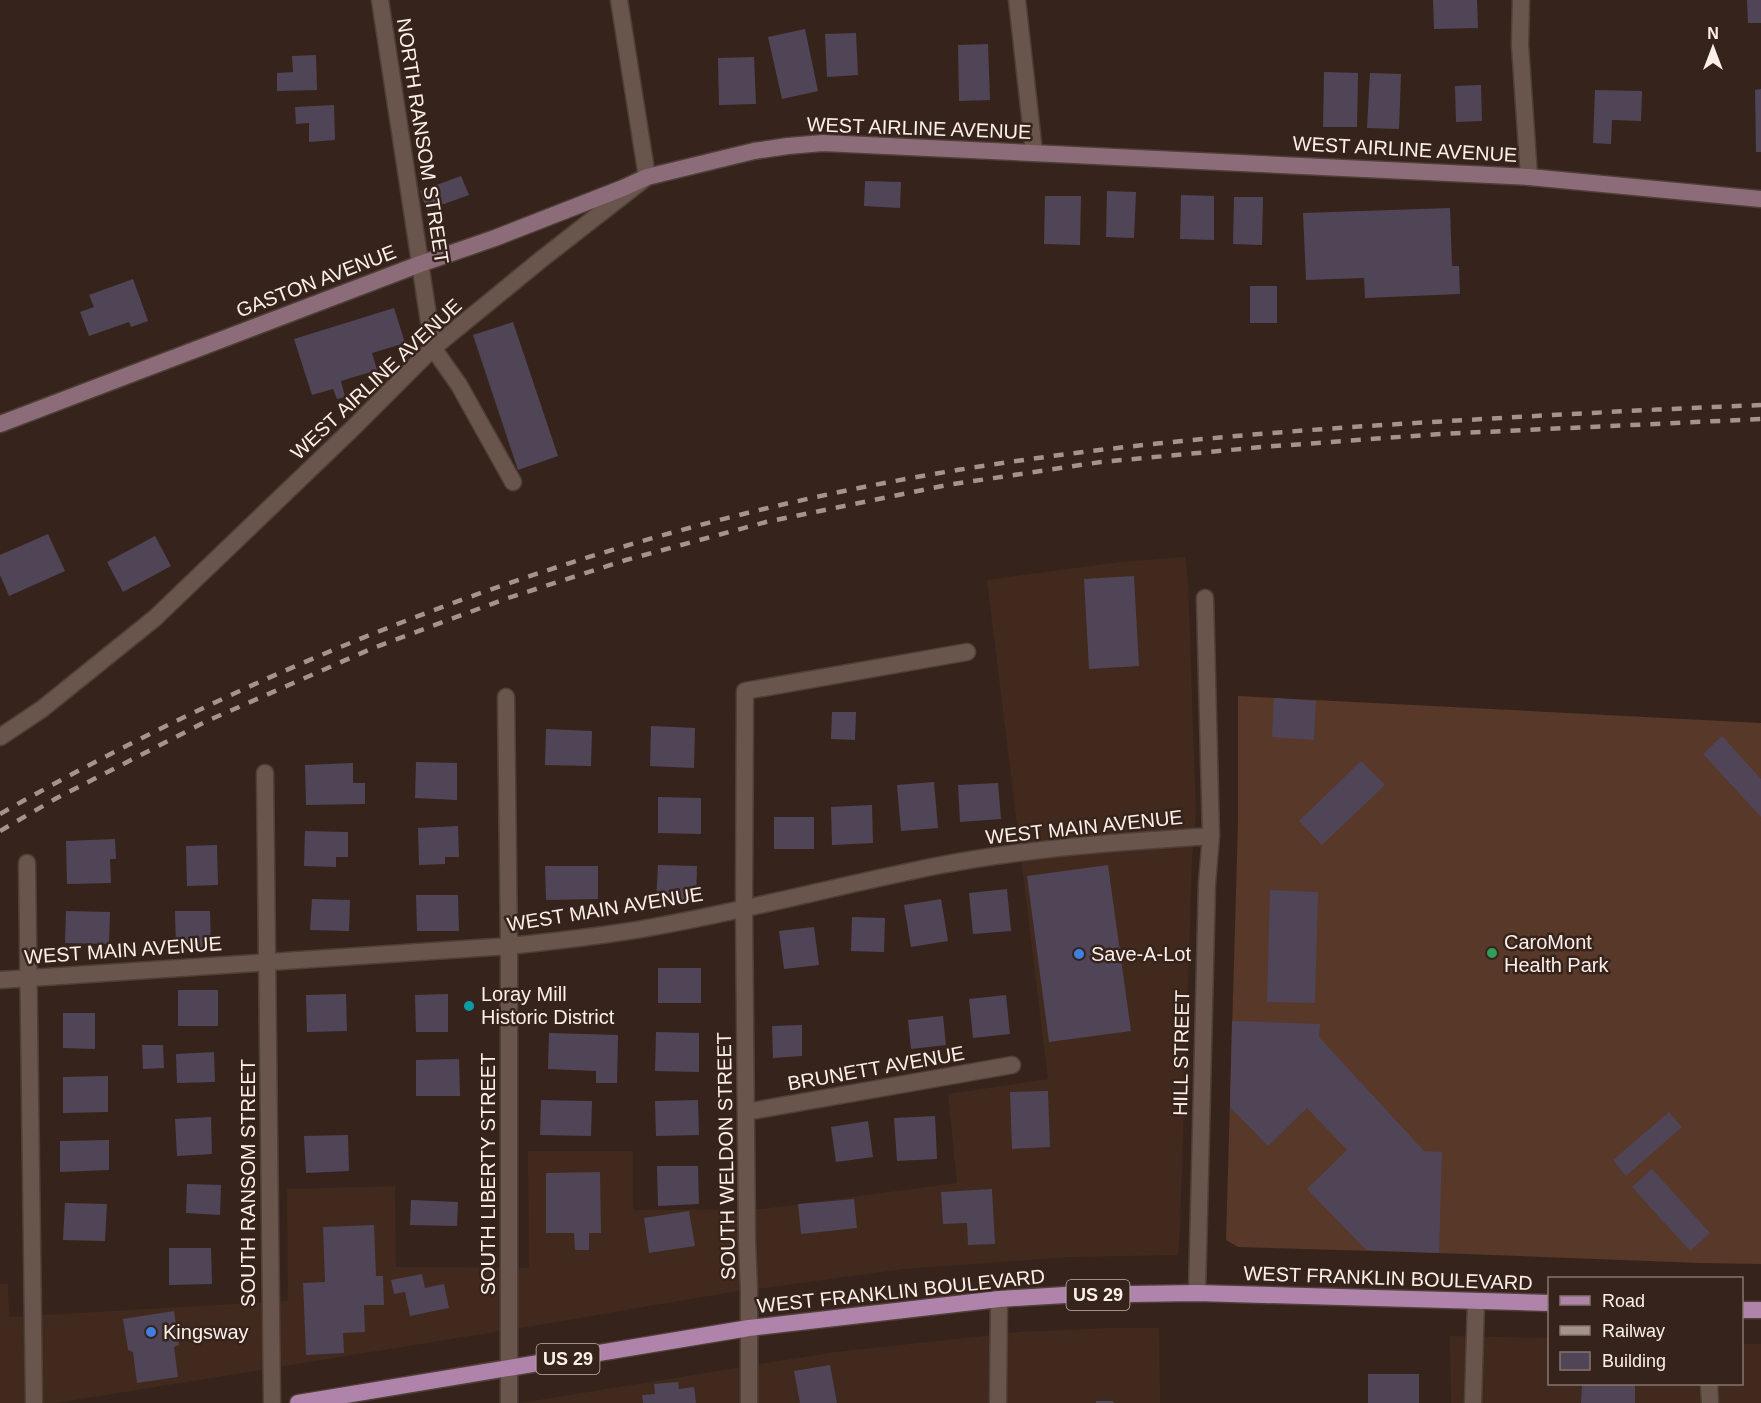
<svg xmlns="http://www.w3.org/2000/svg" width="1761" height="1403" viewBox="0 0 1761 1403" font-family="Helvetica,sans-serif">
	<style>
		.built { fill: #41291d }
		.grass { fill: #583828 }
		.building { fill: #4f4557 }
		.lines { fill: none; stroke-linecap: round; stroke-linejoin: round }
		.minor-casing { stroke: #4e3f38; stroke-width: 19 }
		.secondary-casing { stroke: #4e3f38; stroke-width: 19 }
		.primary-casing { stroke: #4e3f38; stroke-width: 19 }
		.minor { stroke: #69554b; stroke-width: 16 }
		.secondary { stroke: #8d6c7a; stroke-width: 16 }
		.primary { stroke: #b083aa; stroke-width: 16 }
		.rail { stroke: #a4948d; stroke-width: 4.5; stroke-dasharray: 10 10; stroke-linecap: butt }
		.leisure-dot { fill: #2e9e5b; stroke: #36241c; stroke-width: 2 }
		.shop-dot { fill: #3f7fe0; stroke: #36241c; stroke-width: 2 }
		.culture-dot { fill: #0f9aa8; stroke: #36241c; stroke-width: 2 }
		.labels { text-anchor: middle; stroke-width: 5; stroke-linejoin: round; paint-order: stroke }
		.shield { fill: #36241c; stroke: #c1b2ac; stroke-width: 1.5 }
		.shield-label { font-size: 18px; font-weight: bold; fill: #fcefe9 }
		.street-label { font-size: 20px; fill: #fcefe9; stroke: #36241c }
		.poi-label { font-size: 20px; fill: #fcefe9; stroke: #36241c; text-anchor: start }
	</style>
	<rect width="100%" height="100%" fill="#36241c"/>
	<path class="built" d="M1185 557 1188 581 1196 813 1192 859 1180 1229 1178 1255 1070 1257 904 1269 726 1293 532 1326 56 1403H0V1284H8L9 1317 288 1301 287 1189 395 1186 396 1267 529 1268 528 1151H633V1210L762 1209 957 1183 948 1094 1048 1079 987 580 1120 562Z
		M1109 1328H1159L1160 1403H520L835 1352 1020 1332Z
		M1450 1336 1549 1338 1550 1384H1742V1344H1761V1403H1451Z"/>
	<path class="grass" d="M1238 696 1761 723V1264L1700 1263 1439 1253 1238 1247 1226 1240 1238 822Z"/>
	<path class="building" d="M1433 0H1477L1478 28 1434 29Z
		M1747 0H1761V23H1748Z
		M805 29 818 91 782 99 768 37Z
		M856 33 858 75 827 77 825 34Z
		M988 44 990 100 959 101 958 45Z
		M316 55 317 90 277 91V73L293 72 292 56Z
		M754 57 756 104 719 105 718 58Z
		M1324 72 1358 73 1357 127H1323Z
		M1370 73 1401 74 1399 129 1367 128Z
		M1481 85 1482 121 1456 122 1455 86Z
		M1761 89V152H1756L1755 90Z
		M1595 90 1642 91 1641 121 1612 120 1611 144 1593 143Z
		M334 105 335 140 309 142V123L296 124 295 107Z
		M461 176 469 195 427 210 420 191Z
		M865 181 901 182 900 208 864 206Z
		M1107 191 1136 192 1134 238 1106 237Z
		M1181 195 1214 196V240L1180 239Z
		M1045 196H1081L1080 245 1044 244Z
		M1234 197H1263L1262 245 1233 244Z
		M1450 208 1452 266H1459L1460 294 1365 298 1364 278 1306 280 1303 213Z
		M133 279 148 321 131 327 129 322 89 336 80 312 94 307 89 295Z
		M1250 286H1277V323H1250Z
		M394 308 405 343 372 353 377 370 341 381 345 397 337 399 333 389 312 395 294 339Z
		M513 322 558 456 518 470 473 335Z
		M48 534 65 571 9 596 0 575V555Z
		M155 536 171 566 123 592 107 562Z
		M1134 576 1139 666 1089 669 1084 579Z
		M1274 698 1316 701 1314 740 1272 737Z
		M832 712H856L855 740 831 739Z
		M651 726 695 728 694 768 650 766Z
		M546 729 592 731 591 766 545 765Z
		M1722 736 1761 779V817L1703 754Z
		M1361 761 1385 785 1322 845 1299 821Z
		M416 762 457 763V800L415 798Z
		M353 763V783H365V804L306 805 305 765Z
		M934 782 938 828 901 831 897 785Z
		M998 783 1001 819 960 822 958 785Z
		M658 797 701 798V834L658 833Z
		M872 805 873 843 832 845 831 807Z
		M774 817H814V849H774Z
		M458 826 459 857H445V864L419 865 418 828Z
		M305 831 348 832V857H336V867L304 866Z
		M115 839 116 859H110L111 883 67 884 66 841Z
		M217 845 218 885 187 886 186 846Z
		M658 865 697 866 696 903 656 902Z
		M1108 865 1131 1031 1049 1042 1027 876Z
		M545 866H598V899L546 900Z
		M1007 889 1011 931 973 934 969 893Z
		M1270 890 1318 892 1315 1003 1267 1002Z
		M416 895H458L459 931H417Z
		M312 899 350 900 349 931 310 930Z
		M941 899 948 941 911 947 904 905Z
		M66 911 110 912 109 944 65 943Z
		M175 911H210L211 947 176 948Z
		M852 917 885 918 884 952 851 951Z
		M814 927 819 965 784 969 779 931Z
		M658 968H701V1003H658Z
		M178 990H218V1026H178Z
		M346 994 347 1031 307 1032 306 995Z
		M448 994V1032H416L415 995Z
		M1006 995 1010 1034 973 1038 969 999Z
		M63 1013H95V1049L63 1048Z
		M943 1016 946 1045 911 1049 908 1020Z
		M1232 1021 1320 1024 1319 1037 1424 1151 1442 1152 1439 1253 1366 1250 1307 1189 1347 1150 1307 1108 1268 1146 1230 1107Z
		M802 1025V1056L773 1058 772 1026Z
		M656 1032 699 1033V1072L655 1071Z
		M549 1033 618 1035 617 1083H596V1071L548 1069Z
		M142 1045H163L164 1068 143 1069Z
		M214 1052 215 1082 177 1083 176 1054Z
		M459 1059 460 1096H416V1060Z
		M108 1076V1112L63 1113V1077Z
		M1048 1091 1050 1147 1012 1149 1010 1092Z
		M541 1100 592 1101 591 1136 540 1135Z
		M698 1100 699 1135 656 1136 655 1101Z
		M1669 1112 1682 1127 1626 1176 1613 1160Z
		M935 1116 937 1159 897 1161 894 1118Z
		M211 1117 212 1154 177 1156 175 1119Z
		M868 1121 873 1157 836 1162 831 1127Z
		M348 1135 349 1171 306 1173 304 1136Z
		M109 1140V1170L60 1172V1141Z
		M657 1166H698L699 1204 658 1206Z
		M1652 1169 1710 1233 1690 1251 1632 1187Z
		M600 1172 601 1233H589V1250H575L574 1233H546V1173Z
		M187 1184 221 1185 220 1215 186 1213Z
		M992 1189 995 1244 968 1245 967 1223 943 1224 941 1192Z
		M854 1199 857 1228 801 1234 798 1204Z
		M411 1200 458 1202 457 1226 410 1225Z
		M65 1203 107 1204 105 1241 63 1240Z
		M689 1211 695 1246 649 1253 644 1218Z
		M374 1225 376 1276H383L384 1305H364L365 1332 343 1333 344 1353 306 1355 303 1283 325 1282 323 1227Z
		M169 1248H211L212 1284 169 1285Z
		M422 1274 425 1288 444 1284 449 1308 410 1316 405 1292 394 1294 391 1280Z
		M174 1311 179 1345 174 1347 178 1377 137 1383 133 1352 128 1350 123 1319Z
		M830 1365 837 1403H800L794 1371Z
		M1368 1374H1419V1403H1368Z
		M678 1382 679 1389 694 1387 696 1403H643L642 1395 655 1394 654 1384Z
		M1582 1384H1635V1403H1581Z
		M1096 1401H1113L1114 1403H1096Z"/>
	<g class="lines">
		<g class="minor-casing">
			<path id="minor" d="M380 0 433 348 459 385 513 482
				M1017 0 1034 152
				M1521 0 1520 45 1529 177
				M506 697 509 946V1403
				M0 737 42 709 155 618 353 428 433 348 543 258 647 177 619 0
				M265 773 272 1403
				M27 863 34 1403
				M0 980 509 946C557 941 605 936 653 927 749 910 844 884 941 865 1030 848 1120 842 1211 836
				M746 1112 1012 1065
				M1197 1293 1207 883 1211 836 1205 598
				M1709 1384 1710 1403
				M749 1403V1290L747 1241 744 908 745 691 967 652
				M998 1403 999 1299
				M1473 1403 1476 1301"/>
		</g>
		<g class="secondary-casing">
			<path id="secondary" d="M0 424 420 264 495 238 623 188 647 177 754 151 788 146 823 143 1490 175 1529 177 1761 199"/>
		</g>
		<g class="primary-casing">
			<path id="primary" d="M1742 1310H1761
				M298 1403 749 1328 999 1299 1065 1295 1197 1293 1550 1303"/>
		</g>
		<use href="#minor" class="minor"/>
		<use href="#secondary" class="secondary"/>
		<use href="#primary" class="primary"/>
		<path class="rail" d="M0 814C288 650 601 532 928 475 1106 444 1287 430 1467 420 1565 414 1663 409 1761 405
			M0 831 55 799 207 721 373 648 505 599 626 560 766 522 947 485 1101 462 1262 447 1440 434 1761 419"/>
	</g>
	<circle class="leisure-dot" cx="1492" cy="953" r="6"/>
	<g class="shop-dot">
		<circle cx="1079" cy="954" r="6"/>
		<circle cx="151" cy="1332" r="6"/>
	</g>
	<circle class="culture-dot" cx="469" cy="1006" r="6"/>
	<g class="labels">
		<g class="shield">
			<rect x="1066.5" y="1280" width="63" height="30" rx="4.5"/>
			<rect x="536.5" y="1344" width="63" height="30" rx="4.5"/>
		</g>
		<g class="shield-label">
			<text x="1098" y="1301">US 29</text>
			<text x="568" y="1365">US 29</text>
		</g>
		<g class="street-label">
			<text transform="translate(919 128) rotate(2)" y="7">WEST AIRLINE AVENUE</text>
			<text transform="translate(423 141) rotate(81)" y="7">NORTH RANSOM STREET</text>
			<text transform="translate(1405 149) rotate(3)" y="7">WEST AIRLINE AVENUE</text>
			<text transform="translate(316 281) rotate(-21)" y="7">GASTON AVENUE</text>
			<text transform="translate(376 379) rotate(-43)" y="7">WEST AIRLINE AVENUE</text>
			<text transform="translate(1084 827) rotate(-6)" y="7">WEST MAIN AVENUE</text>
			<text transform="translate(605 909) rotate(-9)" y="7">WEST MAIN AVENUE</text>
			<text transform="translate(123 950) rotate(-4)" y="7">WEST MAIN AVENUE</text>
			<text transform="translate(1181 1053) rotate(-89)" y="7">HILL STREET</text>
			<text transform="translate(876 1068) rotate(-10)" y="7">BRUNETT AVENUE</text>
			<text transform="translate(726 1156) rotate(-91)" y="7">SOUTH WELDON STREET</text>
			<text transform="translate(488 1174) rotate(-90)" y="7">SOUTH LIBERTY STREET</text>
			<text transform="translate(248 1183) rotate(-90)" y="7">SOUTH RANSOM STREET</text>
			<text transform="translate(1388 1278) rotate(2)" y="7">WEST FRANKLIN BOULEVARD</text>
			<text transform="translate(901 1291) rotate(-6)" y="7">WEST FRANKLIN BOULEVARD</text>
		</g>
		<g class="poi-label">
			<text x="1504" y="949">CaroMont<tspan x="1504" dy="23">Health Park</tspan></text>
			<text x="1091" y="961">Save-A-Lot</text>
			<text x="481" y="1001">Loray Mill<tspan x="481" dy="23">Historic District</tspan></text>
			<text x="163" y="1339">Kingsway</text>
		</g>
	</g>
	<rect x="1548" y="1277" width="195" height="108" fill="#36241c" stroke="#85756e" stroke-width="1.5"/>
	<rect x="1560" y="1296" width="30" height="9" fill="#b083aa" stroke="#85756e" stroke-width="1.5"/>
	<text x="1602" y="1307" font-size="18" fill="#fcefe9">Road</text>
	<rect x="1560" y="1326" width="30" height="9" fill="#a4948d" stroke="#85756e" stroke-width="1.5"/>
	<text x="1602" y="1337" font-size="18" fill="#fcefe9">Railway</text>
	<rect x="1560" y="1352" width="30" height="18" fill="#4f4557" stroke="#85756e" stroke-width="1.5"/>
	<text x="1602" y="1367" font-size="18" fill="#fcefe9">Building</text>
	<g transform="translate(1713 48)" stroke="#36241c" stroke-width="4.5" paint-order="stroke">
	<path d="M0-4.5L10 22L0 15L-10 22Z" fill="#fcefe9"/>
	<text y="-9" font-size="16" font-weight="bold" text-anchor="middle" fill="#fcefe9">N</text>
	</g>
</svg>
